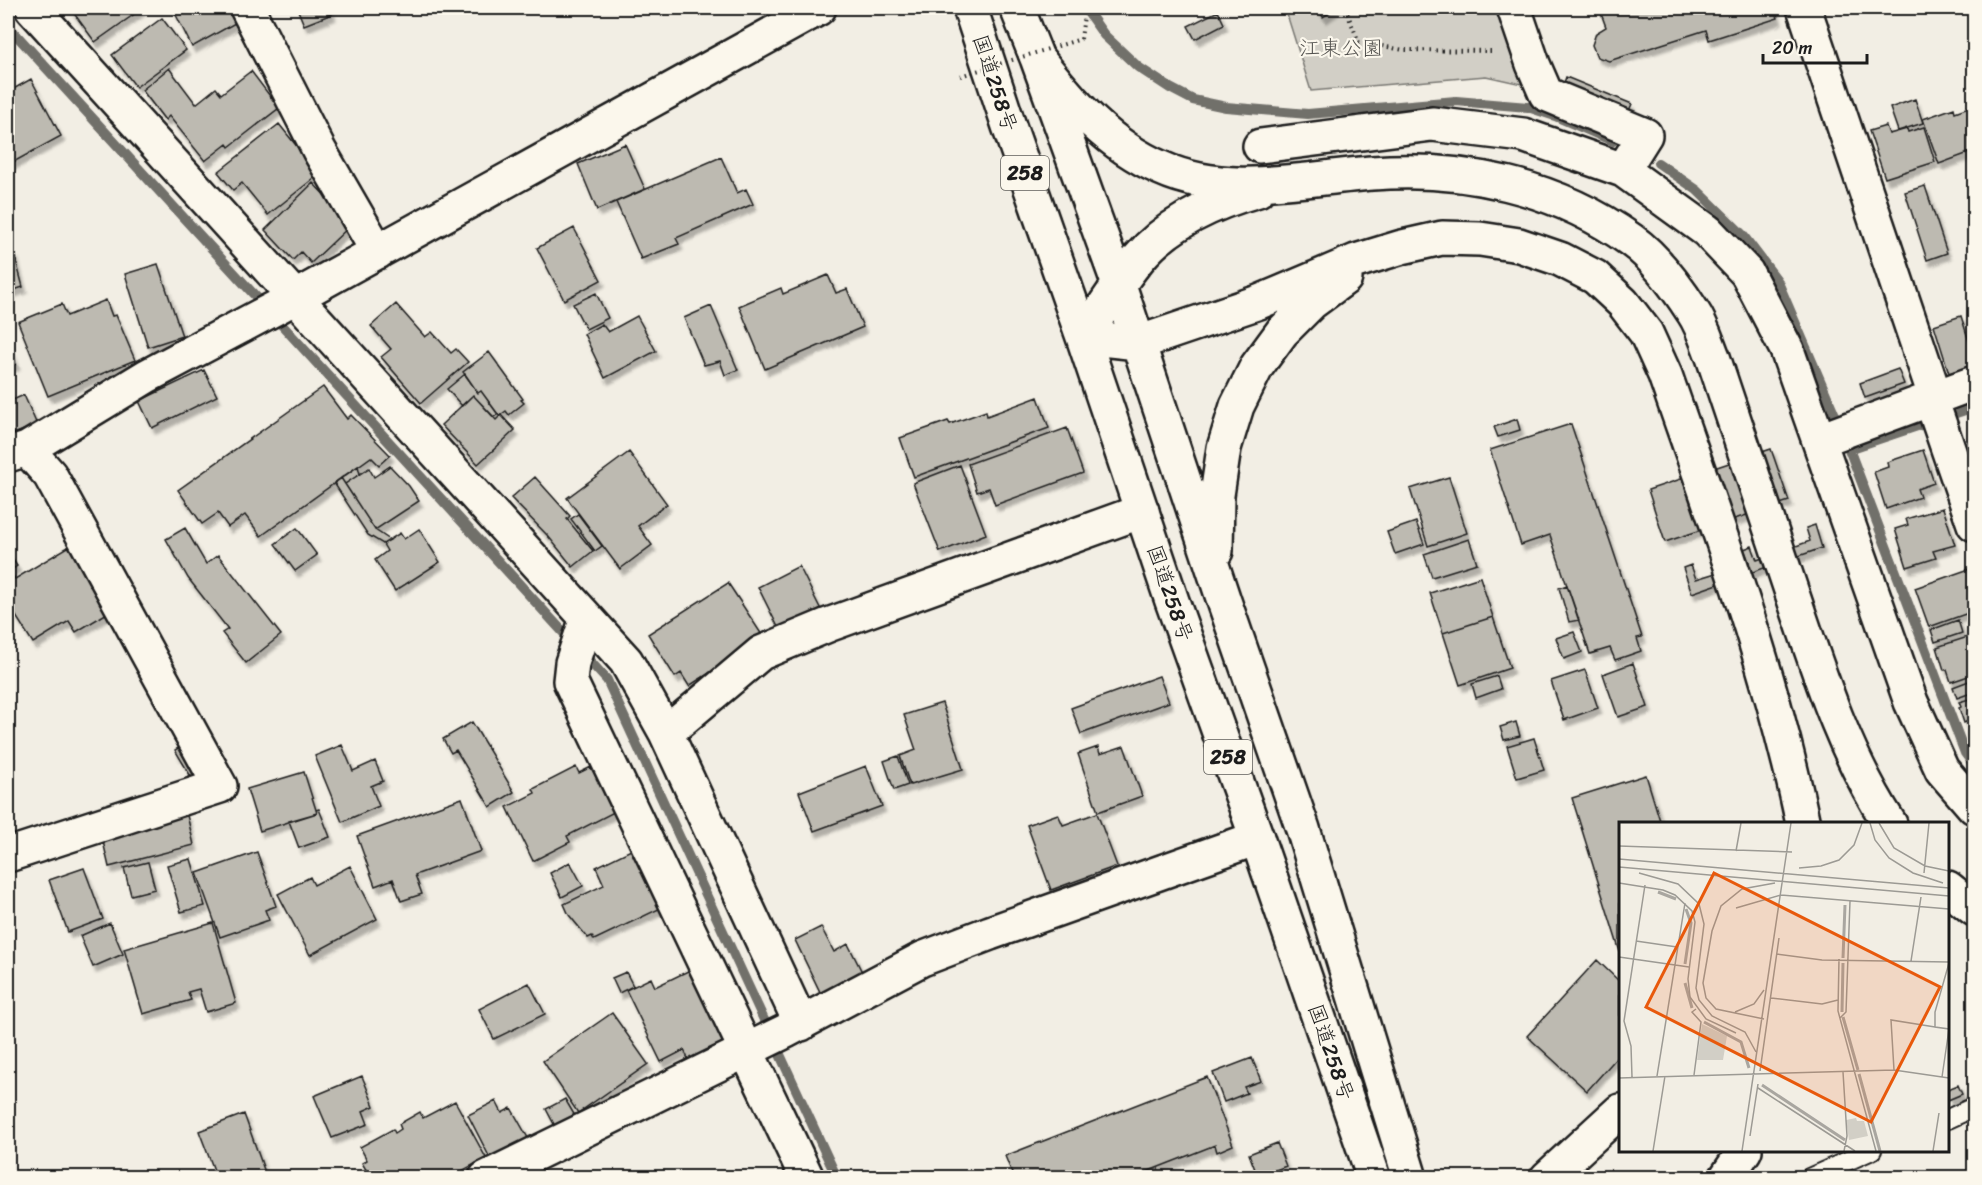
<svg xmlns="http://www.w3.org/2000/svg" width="1982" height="1185" viewBox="0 0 1982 1185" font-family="Sriracha,'Klee One',sans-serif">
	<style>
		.green { fill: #d2cfc6; stroke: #777671; stroke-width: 1.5 }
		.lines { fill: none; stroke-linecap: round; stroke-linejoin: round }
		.stream { stroke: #716f6b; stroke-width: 10 }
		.building { fill: #bdbab1; stroke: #1c1c1c; stroke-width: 1.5; filter: url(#shadow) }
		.lane-casing { stroke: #1c1c1c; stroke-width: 22 }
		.street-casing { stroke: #1c1c1c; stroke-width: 38 }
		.highway-casing { stroke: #1c1c1c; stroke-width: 38 }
		.path { stroke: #1c1c1c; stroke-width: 4; stroke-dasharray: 1.5 4.5; stroke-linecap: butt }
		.lane { stroke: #fbf7ec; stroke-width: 18 }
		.street { stroke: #fbf7ec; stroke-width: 33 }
		.highway { stroke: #fbf7ec; stroke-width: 33 }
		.path-bridge { stroke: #1c1c1c; stroke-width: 4; stroke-dasharray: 1.5 4.5; stroke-linecap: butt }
		.labels { text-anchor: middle; stroke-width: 4.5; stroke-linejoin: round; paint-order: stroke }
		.shield { fill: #fbf7ec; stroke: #5f5e5a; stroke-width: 1.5 }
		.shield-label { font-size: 20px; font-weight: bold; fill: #1c1c1c }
		.park-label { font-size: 21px; fill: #53524f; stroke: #fbf7ec }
		.street-label { font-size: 21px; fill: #1c1c1c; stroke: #fbf7ec }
		.inset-river { fill: none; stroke: #a9a6a0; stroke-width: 3 }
		.inset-road { fill: none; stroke: #9c9a94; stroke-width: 1.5 }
		.view { fill: #e8590c; fill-opacity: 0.15; stroke: #e8590c; stroke-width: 3 }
		.inset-edge { fill: none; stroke: #1c1c1c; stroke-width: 3 }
	</style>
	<defs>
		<filter id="shadow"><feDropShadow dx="3.5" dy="6" stdDeviation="1.5" flood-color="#0004"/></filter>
	</defs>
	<rect width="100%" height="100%" fill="#f2eee4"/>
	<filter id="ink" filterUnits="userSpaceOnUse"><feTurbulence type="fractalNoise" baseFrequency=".0167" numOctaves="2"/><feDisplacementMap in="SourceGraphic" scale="12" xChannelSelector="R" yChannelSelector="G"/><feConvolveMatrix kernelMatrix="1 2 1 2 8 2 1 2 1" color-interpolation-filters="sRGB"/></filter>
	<g filter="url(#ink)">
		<path class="green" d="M1285 8H1499L1526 85 1486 76 1311 91Z"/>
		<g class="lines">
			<path class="stream" d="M1085 8 1104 35 1138 67 1170 88 1193 100 1226 107 1308 114 1456 101 1528 107 1555 116 1613 141
				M8 26 607 680 837 1178
				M1658 163 1697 190 1742 234 1777 280 1841 429
				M1974 407 1849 449 1965 753 1974 765"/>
		</g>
		<path class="building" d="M70 8H143L95 42Z
			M181 8H229L237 22 192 47 174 11Z
			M297 8H330L332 14 304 25Z
			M1317 8H1336L1323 17Z
			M1599 8H1775L1778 18 1709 40 1706 30 1609 61 1597 57 1592 45 1596 33 1606 27Z
			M1218 11 1224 24 1195 39 1188 26Z
			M162 18 186 50 136 87 112 55Z
			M169 68 196 104 216 88 221 94 251 71 279 108 229 147 227 144 205 161 169 116 165 120 142 90Z
			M1566 77 1632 104 1627 115 1562 88Z
			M31 79 61 136 8 165V92Z
			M1915 99 1923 123 1898 131 1890 108Z
			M1974 105V151L1939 164 1923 119 1954 108 1955 112Z
			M279 124 319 174 268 215 242 183 233 190 218 172Z
			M1886 126 1889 134 1907 129 1908 132 1924 127 1935 162 1885 178 1869 131Z
			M625 144 645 189 597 210 578 164Z
			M721 157 737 193 746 189 753 204 676 238 679 244 641 259 616 202Z
			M313 183 352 224 311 263 301 252 293 260 265 230Z
			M1925 186 1947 253 1927 260 1905 192Z
			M574 228 601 280 564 300 537 248Z
			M14 253 23 287 8 292V255Z
			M158 264 182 336 148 347 125 274Z
			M828 275 836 293 847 289 863 327 765 369 739 306 781 288 783 294Z
			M596 293 608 318 586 329 573 304Z
			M106 300 112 316 116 315 135 360 48 396 18 322 62 304 67 316Z
			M396 304 425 337 432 332 451 353 456 349 468 362 421 403 381 357 391 349 371 326Z
			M711 306 738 370 725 375 720 361 704 365 684 318Z
			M637 316 656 351 605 378 584 334 602 324 608 332Z
			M1961 316 1974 357V365L1949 373 1934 325Z
			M8 341 16 364 8 367Z
			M489 352 523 399 521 400 524 403 509 415 506 411 499 416 481 391 478 393 463 372Z
			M1898 369 1904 384 1865 398 1860 383Z
			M204 370 217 396 152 428 139 401Z
			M465 374 478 393 481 391 498 414 494 417 473 395 462 406 447 389Z
			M323 387 347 419 351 415 390 455 379 465 371 457 261 536 245 515 228 527 218 513 202 524 178 490Z
			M24 395 37 425 8 436V402Z
			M473 395 496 420 501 415 515 430 478 464 441 425Z
			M1038 397 1049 428 914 477 900 438 948 421 950 424 986 411 987 416Z
			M1517 419 1520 430 1498 437 1494 427Z
			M1571 424 1642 637 1637 638 1641 651 1615 660 1610 648 1590 654 1550 535 1521 545 1490 450Z
			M1067 428 1083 473 995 505 989 488 977 492 968 464Z
			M1771 449 1789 501 1665 542 1648 490Z
			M1923 450 1934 483 1917 489 1920 497 1886 509 1874 472 1888 467 1887 462Z
			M629 452 667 504 638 526 652 545 620 569 567 498Z
			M960 465 986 534 940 552 913 483Z
			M358 466 360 474 345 484 341 478Z
			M390 466 409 486 419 501 375 530 345 484 369 468 374 477Z
			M535 477 570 516 567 519 593 551 573 567 548 536 511 498Z
			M1449 477 1467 533 1428 546 1410 489Z
			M341 478 375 530 390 540 383 544 368 535 334 483Z
			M1943 508 1955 545 1933 551 1936 558 1907 567 1895 529 1908 525 1906 519Z
			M578 514 602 546 595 551 571 519Z
			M1416 522 1424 544 1395 554 1387 532Z
			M1815 525 1822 548 1692 593 1683 568 1691 565 1696 579 1732 568 1749 562 1744 549 1752 546 1757 560 1810 541 1806 528Z
			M185 528 206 564 218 555 281 635 246 663 222 633 228 629 188 578 166 539Z
			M297 528 317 555 295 571 275 544Z
			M419 529 440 562 395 591 375 560 387 551 383 544 400 533 404 539Z
			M1469 539 1477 563 1432 577 1424 554Z
			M73 544 114 609 76 632 69 621 33 643 11 608 8 610V552L17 566 10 571 15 579Z
			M799 566 822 612 781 633 758 587Z
			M1972 568 1974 577V611L1929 627 1915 588Z
			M1480 577 1493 617 1443 633 1430 593Z
			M728 583 764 638 689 686 681 673 675 677 648 634Z
			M1567 585 1579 620 1569 622 1559 588Z
			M1493 617 1510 668 1460 685 1443 633Z
			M1958 620 1962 633 1935 642 1931 630Z
			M1574 632 1582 652 1564 659 1556 638Z
			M1974 635V674L1951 682 1947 670H1944L1937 647Z
			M1633 663 1648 707 1618 717 1603 674Z
			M1585 670 1598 708 1564 720 1551 681Z
			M1159 676 1169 702 1081 734 1071 708Z
			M1497 676 1501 689 1476 698 1472 684Z
			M1974 679V692L1957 698 1953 687Z
			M1972 695H1974V740L1968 721 1964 723 1959 708 1961 707 1959 702 1973 698Z
			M942 703 963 769 910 785 900 756 916 750 904 715Z
			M472 722 514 792 490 807 456 750 451 753 443 739Z
			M1516 722 1520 736 1504 740 1500 727Z
			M1534 738 1544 770 1517 778 1507 746Z
			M188 742 206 773 193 780 175 750Z
			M342 745 353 771 375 761 383 781 371 786 379 806 342 822 315 756Z
			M1124 746 1142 796 1098 812 1078 754 1098 747 1100 754Z
			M898 756 908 785 894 790 884 761Z
			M866 766 882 806 814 831 799 792Z
			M576 767 579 773 591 767 614 812 567 836 570 842 533 861 507 807 535 793 533 789Z
			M304 772 317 813 260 831 247 789Z
			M1646 775 1661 824H1620V952L1572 798Z
			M462 798 481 851 415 875 422 894 401 901 393 879 375 886 357 836Z
			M319 809 330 837 299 848 289 821 317 813 316 810Z
			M1097 813 1117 866 1051 890 1027 825 1058 814 1063 825Z
			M187 815 194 845 109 867 102 837Z
			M633 849 661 908 594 940 592 936 588 938 569 915 564 904 604 885 596 867Z
			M257 852 276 906 265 910 269 920 220 937 197 873Z
			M191 859 205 906 181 912 167 865Z
			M148 862 155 889 131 895 124 868Z
			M570 862 583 886 562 897 550 873Z
			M350 866 377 919 310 955 278 894 310 877 314 885Z
			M84 868 103 919 68 932 49 880Z
			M110 923 123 954 93 967 80 936Z
			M213 923 236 1003 206 1012 199 989 188 992 191 1000 143 1014 124 949Z
			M821 927 834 952 848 944 864 976 822 996 795 940Z
			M1597 960 1620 982V1054L1587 1091 1527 1036Z
			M690 970 727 1047 691 1065 684 1050 661 1062 626 990 651 978 655 987Z
			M626 972 633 986 619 993 612 978Z
			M529 983 545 1014 494 1039 479 1009Z
			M612 1013 648 1064 578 1113 543 1061Z
			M1252 1058 1261 1081 1244 1087 1247 1093 1224 1102 1213 1073Z
			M362 1076 374 1106 363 1111 368 1124 332 1138 314 1096Z
			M1207 1077 1233 1145 1217 1152 1215 1145 1131 1178H1014L1005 1156Z
			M1958 1085 1962 1094 1948 1100V1089Z
			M565 1099 575 1116 555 1126 546 1109Z
			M455 1101 486 1158 449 1178H371L362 1163 367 1160 360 1147 393 1129 395 1133 401 1129 399 1124 420 1112 423 1118Z
			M496 1101 502 1113 511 1108 528 1138 490 1158 468 1115Z
			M244 1114 267 1178H217L199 1131Z
			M1277 1143 1286 1166 1258 1177 1249 1154Z"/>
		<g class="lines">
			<g class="lane-casing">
				<path id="lane" d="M1948 1119 1974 1107
					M1809 1178 1872 1150"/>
			</g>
			<g class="street-casing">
				<path id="street" d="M32 8 626 661 666 733 801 1024
					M247 8 319 150 378 252
					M1514 8 1533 64 1546 94 1645 135 1623 170
					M1804 8 1935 396 1934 408 1974 524
					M1260 146 1432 124 1523 135 1623 170 1707 231 1747 273 1787 350 1911 702 1942 770 1974 807
					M1820 440 1974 383
					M8 455 27 449 147 376 281 305 819 8
					M587 618 572 663 570 681 807 1178
					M666 733 761 653 828 625 1142 511
					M8 855 220 786 50 475 27 449
					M486 1178 786 1031 922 959 990 933 1257 838
					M1547 1178 1620 1111"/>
			</g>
			<g class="highway-casing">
				<path id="highway" d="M970 8 1009 126 1083 337 1172 601 1257 838 1374 1178
					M1017 8 1037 58 1119 285 1224 601 1303 829 1410 1178
					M1037 58C1072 103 1108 145 1161 168 1227 198 1304 178 1372 173 1463 166 1556 186 1631 240 1655 257 1677 287 1693 312 1702 325 1707 342 1713 357 1740 438 1767 518 1794 599 1820 676 1845 755 1890 824
					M1083 337 1138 343 1259 302 1356 261 1402 247 1442 238 1480 239 1519 245 1560 259 1595 277 1623 303 1646 333 1665 375C1716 522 1772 672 1803 824
					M1083 337C1102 310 1119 282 1139 258 1168 223 1215 202 1258 190
					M1216 551 1217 495 1224 448 1237 406 1257 366 1282 332 1311 303 1345 278
					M1948 888 1974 909
					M1726 1178 1745 1150"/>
			</g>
			<path class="path" d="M1345 8 1359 42 1404 50 1492 51
				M1081 39 1085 8"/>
			<use href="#lane" class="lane"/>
			<use href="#street" class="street"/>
			<use href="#highway" class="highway"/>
			<path class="path-bridge" d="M960 76 1081 39"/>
		</g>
	</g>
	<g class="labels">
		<g class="shield">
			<rect x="1001" y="156" width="48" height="34" rx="4.5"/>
			<rect x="1204" y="740" width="48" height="34" rx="4.5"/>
		</g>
		<g class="shield-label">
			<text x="1025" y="180">258</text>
			<text x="1228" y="764">258</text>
		</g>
		<g class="park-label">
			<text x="1341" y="55">江東公園</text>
		</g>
		<g class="street-label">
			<text transform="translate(995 83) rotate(72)" y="7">国道258号</text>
			<text transform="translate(1170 593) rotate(71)" y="7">国道258号</text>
			<text transform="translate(1331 1052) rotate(71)" y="7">国道258号</text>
		</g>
	</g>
	<g transform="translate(1619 822)">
		<rect width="330" height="330" fill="#f2eee4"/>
		<path d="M83 202 108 214 104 238H78ZM237 296 238 299H245L249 314 230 318 227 298Z" fill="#d2cfc6"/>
		<path class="inset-river" d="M39 70 57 77M224 136 226 83M66 142 72 101 67 87M66 161 73 186M223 190 224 141M224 195 239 248M85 200 122 220 130 246M240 252 261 329M143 263 226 318"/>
		<path class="inset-road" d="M251 1 256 18 270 36 294 51 324 61M260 1 275 26 306 44 330 49M0 24 173 30M117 29 122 1M0 37 330 66M0 45 330 74M180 46 202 44 220 38 235 23 243 1M20 51 59 62 80 82 85 102 77 166 80 178 93 194 126 210 137 230M305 51 310 1M0 61 44 68 56 73 73 89 76 100 69 157 71 175 87 197 117 211M117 86 162 73 330 87M17 119 58 125M158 132 203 138 330 140M0 135 70 145M220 137 219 189 257 329M292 139 302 75M152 176 203 182 219 178M116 190 135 182 145 168M221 196 227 190 231 79M145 197 97 187 87 176 84 161 93 109 102 84 123 67 156 61M275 248 272 198 316 205M141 249 160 116M224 250 228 314 225 329M75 253 82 200 73 190 77 187M38 254 66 81M13 255 12 224 5 199 26 63M323 255 330 207 316 205V190L330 141M0 256 275 248 330 256M139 266 236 329M131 314 139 262M34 329 46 254M123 329 172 1M314 329 320 291"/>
		<path class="view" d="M95 51 321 165 252 300 27 185Z"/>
		<rect width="330" height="330" class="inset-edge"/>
	</g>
	<rect width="1982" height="1185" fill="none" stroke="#fbf7ec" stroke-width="30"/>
	<rect x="15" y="15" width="1952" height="1155" fill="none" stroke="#1c1c1c" stroke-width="2" filter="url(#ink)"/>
	<path d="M1763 54v9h104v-9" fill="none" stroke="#1c1c1c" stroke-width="3"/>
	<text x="1772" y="54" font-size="18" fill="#1c1c1c" stroke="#fbf7ec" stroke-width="4.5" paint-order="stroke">20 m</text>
</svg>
